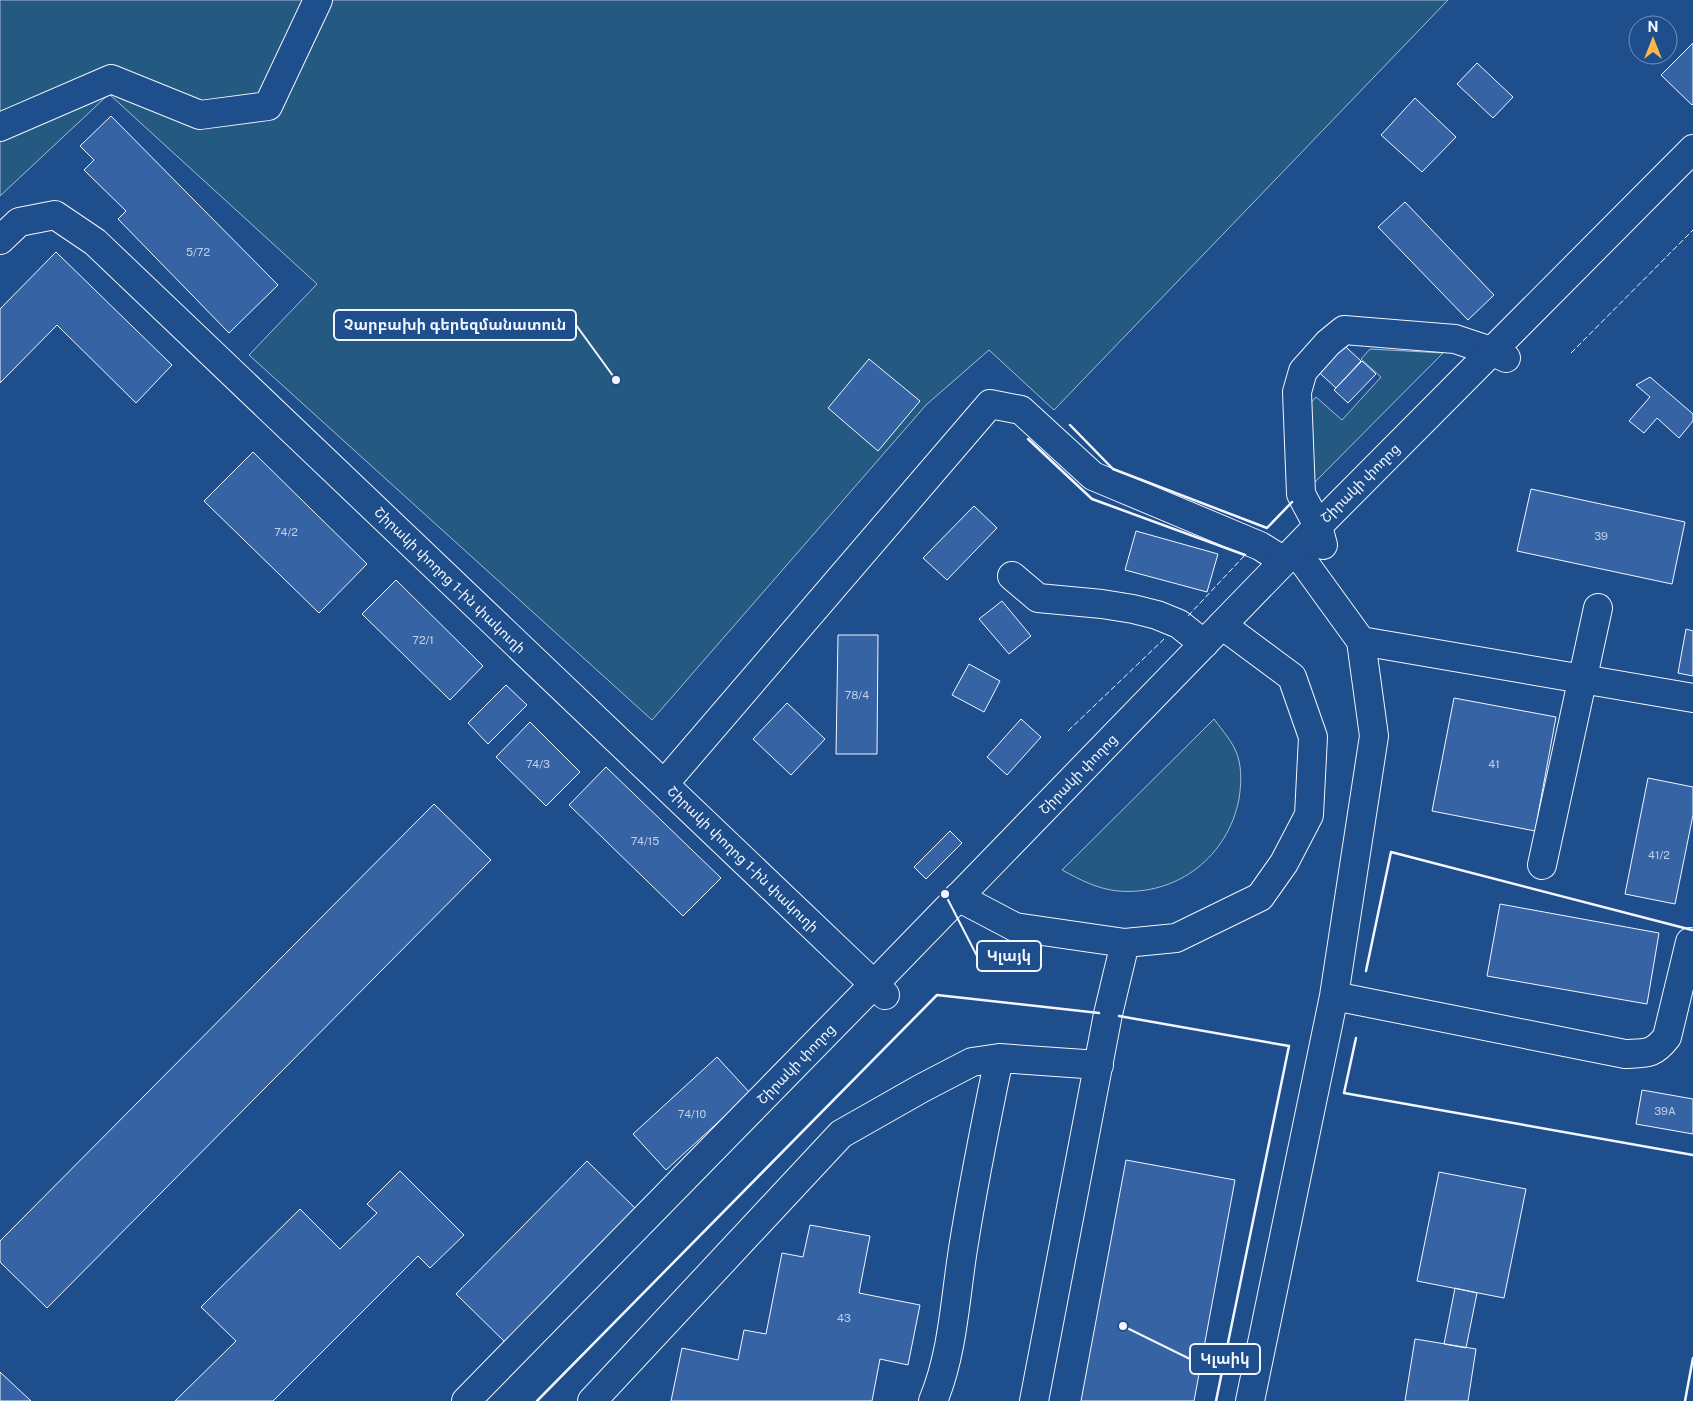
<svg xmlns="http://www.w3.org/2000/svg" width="1693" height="1401" viewBox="0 0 1693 1401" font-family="'Public Sans','Noto Sans Armenian',sans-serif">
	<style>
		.green { fill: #245a82; stroke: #a8bbd7 }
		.building { fill: #3563a3; stroke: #f2f6ff }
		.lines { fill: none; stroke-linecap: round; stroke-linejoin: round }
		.minor-casing { stroke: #f2f6ff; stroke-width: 30 }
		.major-casing { stroke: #f2f6ff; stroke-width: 30 }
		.minor { stroke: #1f4e8c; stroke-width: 28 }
		.major { stroke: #1f4e8c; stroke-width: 28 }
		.fence { stroke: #f2f6ff; stroke-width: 1; stroke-dasharray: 6 2.5; stroke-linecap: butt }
		.wall { stroke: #f2f6ff; stroke-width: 2.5 }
		.labels { text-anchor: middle; stroke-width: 4; stroke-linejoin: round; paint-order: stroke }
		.number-label { font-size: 11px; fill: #c3d1e8 }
		.street-label { font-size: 14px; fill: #f2f6ff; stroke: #1f4e8c }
		.leader { fill: none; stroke: #f2f6ff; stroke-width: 2 }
		.callout-dot { fill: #f2f6ff; stroke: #1f4e8c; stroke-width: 2 }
		.callout { fill: #1f4e8c; stroke: #f2f6ff; stroke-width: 2 }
		.callout-label { font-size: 15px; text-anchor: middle; font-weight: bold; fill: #f2f6ff }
	</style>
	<rect width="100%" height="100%" fill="#1f4e8c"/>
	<path class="green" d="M0 0H1448L1054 410 989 350 926 405 652 720 249 355 317 284 109 94 0 196Z
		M1370 349 1443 353 1311 486 1302 413 1316 397 1342 420 1381 377 1361 359Z
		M1214 719C1222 730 1234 743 1238 757 1242 770 1241 786 1239 799 1228 856 1178 896 1118 891 1098 889 1080 880 1062 870Z"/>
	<path class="building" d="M1693 43V104L1692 105 1661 75Z
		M1477 63 1513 97 1493 118 1457 84Z
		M1415 98 1456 137 1422 172 1381 135Z
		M111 116 278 285 229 333 118 219 126 211 84 170 94 160 80 146Z
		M1405 202 1494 295 1468 320 1378 227Z
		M56 252 172 365 136 403 57 325 0 383V309Z
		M1336 338 1361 361 1336 388 1311 365Z
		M869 359 920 401 878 451 828 408Z
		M1362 361 1376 374 1348 403 1334 390Z
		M1650 377 1693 414V421L1679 438 1657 418 1644 433 1629 421 1650 397 1636 385Z
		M253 452 367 564 319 613 204 501Z
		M1531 489 1685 522 1672 584 1517 551Z
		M974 506 997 528 947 580 923 558Z
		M1136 531 1218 554 1207 592 1125 570Z
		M396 580 483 666 450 700 362 614Z
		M1002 601 1031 636 1009 654 979 619Z
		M1686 629 1693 631V676L1678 673Z
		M838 635H878L877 754H836Z
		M969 664 1000 681 984 712 952 695Z
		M506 685 527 705 488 744 468 723Z
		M1454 698 1556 717 1535 831 1432 811Z
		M787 703 825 739 791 775 753 739Z
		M1021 719 1041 737 1007 775 987 757Z
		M530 722 580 772 546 806 496 757Z
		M606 767 721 878 683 916 569 805Z
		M1648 778 1693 787V815L1675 904 1625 894Z
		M434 804 491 860 47 1308 0 1262V1241Z
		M950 831 962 843 926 879 914 867Z
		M1500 904 1659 933 1647 1004 1487 976Z
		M717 1057 750 1093 666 1170 633 1134Z
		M1642 1090 1693 1099V1134L1636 1124Z
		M1126 1160 1235 1180 1194 1401H1081Z
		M587 1161 638 1211 507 1344 456 1294Z
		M400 1171 464 1235 430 1268 418 1256 273 1401H175L236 1341 201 1307 300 1209 340 1249 377 1213 367 1204Z
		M1439 1172 1526 1189 1504 1298 1417 1281Z
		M810 1225 870 1236 859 1293 920 1305 908 1365 880 1359 872 1401H671L682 1348 738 1360 744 1330 766 1334 782 1253 803 1257Z
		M1455 1288 1477 1293 1466 1348 1444 1344Z
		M1415 1339 1476 1349 1468 1401H1405Z
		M0 1372 31 1401H0Z"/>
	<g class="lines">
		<g class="minor-casing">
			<path id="minor" d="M0 127 111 79 200 115 268 106 318 0
				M0 240 19 222 55 215 95 242 885 995
				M1323 545 1318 526 1301 494 1297 392 1303 371 1328 343 1344 330 1455 339 1491 351 1506 358
				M1012 576 1038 598 1102 604 1133 609 1157 615 1179 624 1204 644
				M1361 641 1693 698
				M664 784 990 404 1021 410 1093 476 1260 546 1284 561
				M1542 865 1598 608
				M958 897 1015 927 1125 943 1176 938 1260 897 1284 863 1309 815 1313 737 1292 677 1222 625
				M1334 996 1625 1054C1647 1053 1653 1055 1667 1037L1690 942
				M592 1401 841 1134 922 1088 972 1062 999 1058 1099 1065
				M933 1401C953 1353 955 1299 963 1249 973 1185 986 1121 999 1058
				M1034 1401 1108 1014 1125 943
				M1250 1401 1334 996 1374 736 1361 641 1295 550"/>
		</g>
		<g class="major-casing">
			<path id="major" d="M466 1401 879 979 1318 526 1693 149"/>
		</g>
		<use href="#minor" class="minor"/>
		<use href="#major" class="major"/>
		<path class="fence" d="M1571 353 1693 230
			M1188 616 1245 555
			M1068 731 1164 639"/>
		<path class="wall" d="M1070 425 1113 469 1267 528 1292 502
			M1028 439 1092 499 1245 555
			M1366 971 1391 852 1692 930
			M1119 1016 1289 1046 1216 1401
			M1356 1038 1344 1093 1693 1155
			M537 1401 937 995 1099 1013
			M1685 1401 1693 1358"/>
	</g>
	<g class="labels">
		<g class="number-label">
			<text x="198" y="256">5/72</text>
			<text x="286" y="536">74/2</text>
			<text x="1601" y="540">39</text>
			<text x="423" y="644">72/1</text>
			<text x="857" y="699">78/4</text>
			<text x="538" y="768">74/3</text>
			<text x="1494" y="768">41</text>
			<text x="645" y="845">74/15</text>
			<text x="1659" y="859">41/2</text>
			<text x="1665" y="1115">39A</text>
			<text x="692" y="1118">74/10</text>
			<text x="844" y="1322">43</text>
		</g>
		<g class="street-label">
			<text transform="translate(1360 483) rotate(-45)" y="5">Շիրակի փողոց</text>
			<text transform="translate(450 580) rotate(44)" y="5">Շիրակի փողոց 1-ին փակուղի</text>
			<text transform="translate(1078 774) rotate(-46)" y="5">Շիրակի փողոց</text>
			<text transform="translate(743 859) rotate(44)" y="5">Շիրակի փողոց 1-ին փակուղի</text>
			<text transform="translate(796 1064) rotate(-46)" y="5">Շիրակի փողոց</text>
		</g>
	</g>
	<path class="leader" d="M616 380L576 325M945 894L977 956M1123 1326L1190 1359"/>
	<g class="callout-dot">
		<circle cx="616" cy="380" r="5"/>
		<circle cx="945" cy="894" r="5"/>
		<circle cx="1123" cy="1326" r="5"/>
	</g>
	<g class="callout">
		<rect x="334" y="310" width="242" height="30" rx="5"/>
		<rect x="977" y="941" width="64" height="30" rx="5"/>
		<rect x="1190" y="1344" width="70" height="30" rx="5"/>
	</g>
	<g class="callout-label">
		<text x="455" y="330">Չարբախի գերեզմանատուն</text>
		<text x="1009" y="961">Կլայկ</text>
		<text x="1225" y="1364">Կլաիկ</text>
	</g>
	<g transform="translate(1653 40)"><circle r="24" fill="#1f4e8c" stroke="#7391ba"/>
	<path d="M0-4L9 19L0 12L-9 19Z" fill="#ffb74d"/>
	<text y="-8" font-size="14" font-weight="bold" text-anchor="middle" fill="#f2f6ff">N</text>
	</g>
</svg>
